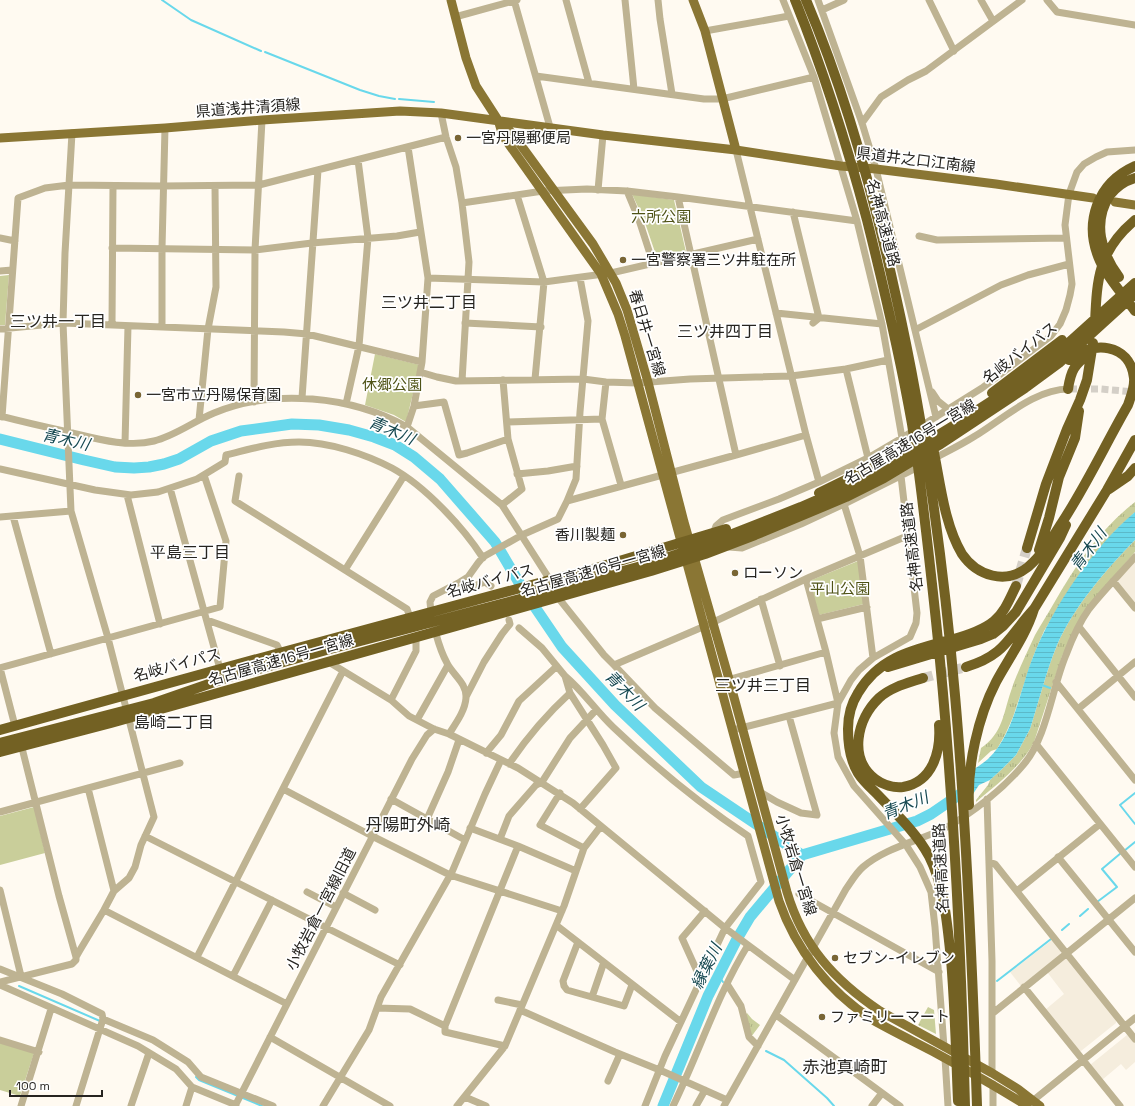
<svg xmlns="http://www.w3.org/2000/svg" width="1135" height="1106" viewBox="0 0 1135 1106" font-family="'Space Grotesk','Noto Sans JP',sans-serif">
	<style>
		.built { fill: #f5eddd }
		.grass { fill: url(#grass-tufts) }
		.park { fill: #c9ce9a }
		.water { fill: url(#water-rules) }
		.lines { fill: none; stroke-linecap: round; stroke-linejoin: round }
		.stream { stroke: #69d8eb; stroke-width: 2 }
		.river { stroke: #69d8eb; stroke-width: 11 }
		.minor-tunnel { stroke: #d4cfc7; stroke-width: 7; stroke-dasharray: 7 3.5; stroke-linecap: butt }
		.highway-tunnel { stroke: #d4cfc7; stroke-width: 10; stroke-dasharray: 10 5; stroke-linecap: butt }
		.minor { stroke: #beb392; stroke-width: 7 }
		.major { stroke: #8a7634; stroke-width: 9 }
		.highway { stroke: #736123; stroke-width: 10 }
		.poi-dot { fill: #796534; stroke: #fff; stroke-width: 1.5 }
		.labels { text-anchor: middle; stroke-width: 3.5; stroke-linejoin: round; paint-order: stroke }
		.street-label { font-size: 15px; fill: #262420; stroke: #fff }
		.poi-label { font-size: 15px; fill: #262420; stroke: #fff; text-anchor: start }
		.park-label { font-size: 15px; fill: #4f5317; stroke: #fff }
		.neighbourhood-label { font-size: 16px; fill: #262420; stroke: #fff }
		.water-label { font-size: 16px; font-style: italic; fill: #164850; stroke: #fff }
		.quarter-label { font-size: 17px; fill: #262420; stroke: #fff }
	</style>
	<defs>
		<pattern id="grass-tufts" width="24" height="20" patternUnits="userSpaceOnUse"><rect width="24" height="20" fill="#c9ce9a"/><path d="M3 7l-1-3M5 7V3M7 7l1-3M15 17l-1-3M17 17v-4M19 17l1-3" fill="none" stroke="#acb184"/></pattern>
		<pattern id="water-rules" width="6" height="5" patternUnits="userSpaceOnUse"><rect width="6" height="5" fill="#69d8eb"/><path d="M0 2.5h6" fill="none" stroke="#5bb9c9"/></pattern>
	</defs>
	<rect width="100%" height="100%" fill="#fffaf1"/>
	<path class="built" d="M1135 561V604L1118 583V580Z
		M1052 940 1061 951 1060 955 1021 986 1010 972Z
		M1064 958H1068L1116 1019V1023L1081 1051H1078L1045 1010 1064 994 1047 972Z
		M1127 1035 1135 1042V1062L1126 1070 1121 1064 1102 1080 1090 1065Z"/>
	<path class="grass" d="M1135 502V512L1115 531 1079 575 1062 602 1044 631 1033 657 1013 717 1005 735 997 749 991 751 978 763 981 748C1003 733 1003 714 1011 691 1017 672 1027 653 1035 635 1041 624 1048 614 1054 603 1075 566 1100 529 1135 502Z
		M1135 540V552L1090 604 1062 656 1034 742C1021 767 997 784 976 802V800L988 785 990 780 1002 769 1016 755 1030 729C1039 701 1046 672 1057 645 1075 605 1105 571 1135 540Z
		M928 1007 934 1010 936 1034 918 1025Z
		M747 1013 752 1019 760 1025 751 1037 745 1015Z"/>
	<path class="park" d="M632 194 674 200 686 252 657 258 644 220Z
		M9 275 5 325H0V276Z
		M375 354 420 365 406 422 394 415 365 405Z
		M858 561 864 604 819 615 809 581Z
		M34 807 45 853 0 865V816Z
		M0 1043 34 1053 20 1096 0 1090Z"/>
	<path class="water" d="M1135 512V540C1105 571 1075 605 1057 645 1046 672 1039 701 1030 729L1016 755 1002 769 990 780 979 785 971 797 963 776C971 771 981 765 988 759 1014 735 1020 689 1033 657 1052 608 1094 546 1135 512Z"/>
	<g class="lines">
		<path class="stream" d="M162 0 191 20 261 51
			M265 52 360 90 379 96 395 99
			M399 99 434 102
			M1042 685 1050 688
			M1135 793 1120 805 1135 824
			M1124 851 1135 842
			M1097 902 1117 887 1102 869 1121 853
			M1080 916 1088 909
			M1062 930 1069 924
			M718 975 723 982
			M997 981 1051 939
			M19 986 100 1021
			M766 1051 784 1060 827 1098 834 1106
			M196 1077 199 1080 262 1106"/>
		<path class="river" d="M0 439 84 460 115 467 134 468 149 467 164 464 179 459 211 441 241 431 292 424 319 425 349 430 374 437 395 445 414 457 440 479 495 542 524 591 562 647 615 705 701 787 802 855 917 821 931 814 969 788
			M663 1106 708 996 737 939 750 917 802 855"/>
		<path class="minor-tunnel" d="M1070 389H1101L1135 392"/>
		<path class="highway-tunnel" d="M1016 586 1027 548
			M923 678 966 667"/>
		<path class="minor" d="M514 0 550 127
			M566 0 589 83
			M625 0 634 89
			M658 0 660 19 672 94
			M783 0 814 77 857 221 882 324 902 438
			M818 0 862 123 876 169 936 417
			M929 0 954 51
			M981 0 993 21
			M1047 0 1057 12 1135 25
			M822 10 844 0
			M455 17 517 0
			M705 31 789 16
			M536 76 704 99H722L814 77
			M441 113 446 137 456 167 462 203 469 262 462 381
			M862 123 881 97 908 80 926 71 1022 0
			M736 150 806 435 819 482
			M598 190 603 135
			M627 191 639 220 653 263
			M517 195 544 282 535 379
			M678 197 736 455
			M462 203 543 191 587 189 627 191 678 197 857 221
			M793 212 819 318 813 323
			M919 236 937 240 1066 238
			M0 238 15 241
			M112 248 255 250 312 243 397 236 420 232
			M0 271 12 270
			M428 278 544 282 611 273 758 239
			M776 313 882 324
			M465 323 541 327
			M112 325 113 186
			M162 327V248L165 128
			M0 329 63 323 284 332 307 334 422 362
			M915 330 1001 285 1028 275 1069 264
			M846 369 868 458
			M420 372 437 377 456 381 583 379 606 382 637 383 690 379 791 376 846 369 888 360
			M606 382 602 419 621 485
			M932 392 938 401 948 409
			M302 398 318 170
			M254 402 255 250 262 120
			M346 404 359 346 368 238 358 160
			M414 406 444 402 459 455 467 453 508 439
			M0 416C23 422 45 427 68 432 94 438 127 448 154 441 175 436 194 421 214 413 274 388 352 396 407 427L502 505 550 580
			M2 417 18 198 45 188 69 185 163 186 259 185 446 137
			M199 420 208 329 216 287 215 186
			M507 422 602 419
			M407 427 414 406 422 362 428 278 408 147
			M125 443 128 326
			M931 460C946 452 961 445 975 436 1003 419 1036 388 1070 389
			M0 469 95 490 131 495 158 492 197 479 225 462 226 455C250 449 274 442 299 442 329 442 365 454 392 468 425 486 463 527 483 558
			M517 474 548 471 577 466
			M239 476 235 501 407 609 410 617
			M901 476 917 613 916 623 910 637 873 658 859 670 851 680 838 703 834 733 838 757 854 786 906 845 920 867 931 892 935 927 944 1047
			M170 488 220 669
			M127 495 160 624
			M567 501 576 479 580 412 588 321 580 278
			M844 504 860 556 873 658
			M502 505 522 489 508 439 503 380
			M13 516 51 654
			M0 517 71 511
			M713 534 716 526 723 520 779 499 819 482 868 458 902 438 982 388 1051 336 1060 324 1066 310 1070 295 1072 284 1065 225 1069 194 1077 172 1084 164 1096 157 1107 152 1135 150
			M729 547 742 548 801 524 844 504 922 465
			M345 570 404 476
			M806 579 826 652 838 703
			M1113 581 1135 608
			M447 589 450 593H454L485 582 491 586
			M761 599 780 666
			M560 600 604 655 614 665 705 626 810 577 907 536
			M431 612 430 602 433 596 460 582 468 577 478 563 483 557 522 535 558 519 567 501 736 455 806 435
			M817 619 867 607
			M207 620 277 645 281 653
			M1079 627 1135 697
			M519 628 542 648 565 676 570 693 603 745 616 768 580 809
			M436 634C439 645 442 654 447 663 453 675 467 683 466 698 465 711 456 723 449 734
			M332 664 391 700 409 716 434 729 449 734 518 768 573 803 725 928 795 980
			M614 665 655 708 734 775 745 773
			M0 668 220 607 226 541 204 475
			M0 668 15 726
			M565 676C583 691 596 711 613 727 655 767 700 804 748 836L761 882 725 928 665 1056 645 1106
			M720 682 826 652
			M1056 682 1135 780
			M466 697 484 662 502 634 510 624 509 620
			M391 700 416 651V640
			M1078 709 1135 662
			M417 720 448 665
			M733 730 838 703
			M21 744 59 896 76 957
			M1036 744 1135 867
			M486 753 501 735 519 701 557 666
			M509 764C528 736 545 716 570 693
			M88 788 114 891
			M283 789 372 836 450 875 562 911
			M760 792 777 802 801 813 817 815 789 716
			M560 793 540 825 584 848
			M391 799 465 840
			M987 799 992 961V1073
			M0 812 180 763
			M427 819 448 772 459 740
			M470 828 518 846 576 871
			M145 836 400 965
			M500 839 509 816 536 785 542 782 570 738 596 710
			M1058 857 1135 952
			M989 862 995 864 1135 1039
			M0 890 21 976
			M1017 891 1100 824
			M307 892 336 907
			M343 893 375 910
			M799 894 939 972
			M104 910 287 1004
			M556 925 681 1022
			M578 942 563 981 564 986 567 990 624 1006 632 985
			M197 957 343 671
			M0 969 62 994 102 1014 103 1019 76 1106
			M233 976 272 900
			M701 980 682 938 705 911
			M0 982 72 964 76 960V957L80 950 104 910 114 891 129 878 135 867 141 845 154 817 108 638 71 511 63 323 65 253 72 133
			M727 984 741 1006 749 1037 758 1046
			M0 985 138 1046 176 1069 192 1087 236 1105
			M1024 987 1120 1106
			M592 997 604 962
			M498 1000 522 1005
			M377 1008 410 1009 445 1026
			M520 1010 615 1052 662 1071 727 1100
			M993 1013 1135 898
			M776 1015 900 1106
			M103 1019 153 1040 188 1062 201 1077 273 1106
			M270 1037 390 1106
			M0 1040 39 1052
			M505 1046 445 1032V1026L518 846
			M945 1058 948 1106
			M608 1081 620 1054
			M993 1084V1106
			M465 1097 486 1106
			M1030 1103 1135 1018
			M21 1106 51 1009
			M131 1106 149 1053
			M186 1106 192 1087
			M235 1106 412 759 427 735 434 729
			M323 1106 369 1030 381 997 452 872 485 794 501 760
			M457 1106 505 1046 564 906 584 848 601 826
			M673 1106C699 1053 717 995 748 945
			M696 1106 705 1090
			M724 1106 846 889C851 882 856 873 863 867 886 847 920 841 947 827 974 812 1004 788 1024 764 1047 737 1052 688 1066 655 1072 639 1079 623 1089 609 1103 591 1120 574 1135 557
			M872 1106 882 1093"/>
		<path class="major" d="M451 0 466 58 476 86 498 120 503 136 601 274 618 314 625 336 779 901C796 950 829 992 873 1020 892 1031 913 1041 932 1051 965 1069 996 1086 1027 1106
			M693 0 705 31 736 150
			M499 121 512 133 593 244 616 283 627 310 648 382 684 522 729 679 787 892C803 946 834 980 880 1011L992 1073 1018 1089 1040 1106
			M0 138 165 128 262 120 400 111 441 113 603 135 736 150 841 166 876 169 996 184 1093 198
			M1115 202 1135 205"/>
		<path class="highway" d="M795 0C824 72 847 145 867 220 884 288 900 356 912 424 922 489 929 555 936 621 953 782 961 944 965 1106
			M806 0C846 94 873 192 895 292 955 558 968 834 977 1106
			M1135 166C1097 183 1083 223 1100 261 1107 277 1124 296 1135 311
			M1119 277C1101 253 1092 222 1110 195 1117 186 1124 181 1135 178
			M1095 323C1097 279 1098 251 1135 220
			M1068 389C1071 370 1074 365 1090 353
			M992 393 1062 340
			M932 443C940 478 943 522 962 554 977 576 1006 585 1028 567 1042 555 1051 540 1061 524 1086 486 1105 445 1128 405 1131 396 1135 387 1134 378 1130 343 1092 340 1069 360
			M1109 489 1128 476 1135 468
			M819 493 880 463
			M1027 548 1046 484 1067 429 1080 400 1087 380 1093 343
			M1039 550 1049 518 1059 477 1075 438 1079 411
			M888 667 981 639 993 634 1003 626 1016 612 1060 538 1066 525
			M966 667C1006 655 1008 637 1034 609L1107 490 1135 440
			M923 678C908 683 891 687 879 698 857 719 848 758 875 779 883 785 894 788 903 787 933 782 941 751 939 725
			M0 730 220 669 550 580 586 571 726 529
			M0 743 154 703 226 678 330 649 535 595 645 565 702 546 801 507 849 486 881 470 953 426 1021 382 1054 356 1135 283
			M0 752 111 723 651 571 705 554 755 535 846 497 884 478 939 445 1025 388 1059 363 1135 294
			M969 805C967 766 978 717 996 682 1009 658 1026 635 1034 609
			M958 1101C956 1054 955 1006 951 959 947 924 945 888 929 856 916 832 896 814 877 794 871 788 863 781 858 773 850 760 848 744 848 729 848 716 851 704 858 693 879 657 913 650 950 640 965 636 982 631 994 621 1005 612 1010 598 1016 586"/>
	</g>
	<g class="poi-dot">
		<circle cx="458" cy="138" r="4"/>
		<circle cx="623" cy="260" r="4"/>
		<circle cx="138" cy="395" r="4"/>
		<circle cx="623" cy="535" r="4"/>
		<circle cx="735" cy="573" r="4"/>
		<circle cx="835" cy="958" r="4"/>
		<circle cx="822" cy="1017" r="4"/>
	</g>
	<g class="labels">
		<g class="street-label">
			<text transform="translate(248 108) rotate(-4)" y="5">県道浅井清須線</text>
			<text transform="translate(916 160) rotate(7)" y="5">県道井之口江南線</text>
			<text transform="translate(883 223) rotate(75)" y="5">名神高速道路</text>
			<text transform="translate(647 333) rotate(73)" y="5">春日井一宮線</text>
			<text transform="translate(1020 353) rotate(-38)" y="5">名岐バイパス</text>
			<text transform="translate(910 442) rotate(-31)" y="5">名古屋高速16号一宮線</text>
			<text transform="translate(912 547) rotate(-97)" y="5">名神高速道路</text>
			<text transform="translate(593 571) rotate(-16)" y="5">名古屋高速16号一宮線</text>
			<text transform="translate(490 581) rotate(-15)" y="5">名岐バイパス</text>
			<text transform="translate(281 660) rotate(-16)" y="5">名古屋高速16号一宮線</text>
			<text transform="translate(177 665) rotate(-15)" y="5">名岐バイパス</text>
			<text transform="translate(796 865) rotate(73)" y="5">小牧岩倉一宮線</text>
			<text transform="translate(941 868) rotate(-93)" y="5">名神高速道路</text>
			<text transform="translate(321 909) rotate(-63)" y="5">小牧岩倉一宮線旧道</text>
		</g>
		<g class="poi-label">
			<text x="466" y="143">一宮丹陽郵便局</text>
			<text x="631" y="265">一宮警察署三ツ井駐在所</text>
			<text x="146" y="400">一宮市立丹陽保育園</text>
			<text x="615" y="540" text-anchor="end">香川製麺</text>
			<text x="743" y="578">ローソン</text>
			<text x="843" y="963">セブン-イレブン</text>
			<text x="830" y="1022">ファミリーマート</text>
		</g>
		<g class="park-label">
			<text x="661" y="222">六所公園</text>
			<text x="392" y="390">休郷公園</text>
			<text x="840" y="594">平山公園</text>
		</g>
		<g class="neighbourhood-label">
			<text x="429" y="308">三ツ井二丁目</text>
			<text x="58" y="327">三ツ井一丁目</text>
			<text x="725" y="337">三ツ井四丁目</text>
			<text x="190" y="558">平島三丁目</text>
			<text x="763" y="691">三ツ井三丁目</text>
			<text x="174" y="728">島崎二丁目</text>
		</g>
		<g class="water-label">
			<text transform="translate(392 430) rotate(23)" y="6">青木川</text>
			<text transform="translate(66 439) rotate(13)" y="6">青木川</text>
			<text transform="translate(1088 549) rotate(-53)" y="6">青木川</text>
			<text transform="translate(625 690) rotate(46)" y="6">青木川</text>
			<text transform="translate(905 805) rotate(-22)" y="6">青木川</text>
			<text transform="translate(706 966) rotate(-64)" y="6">縁葉川</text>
		</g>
		<g class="quarter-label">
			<text x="408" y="831">丹陽町外崎</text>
			<text x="845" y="1073">赤池真崎町</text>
		</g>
	</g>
	<path d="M10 1090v6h92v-6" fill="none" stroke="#262420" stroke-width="2"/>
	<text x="16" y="1090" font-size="12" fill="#262420" stroke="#ffffff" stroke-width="3" paint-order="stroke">100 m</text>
</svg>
